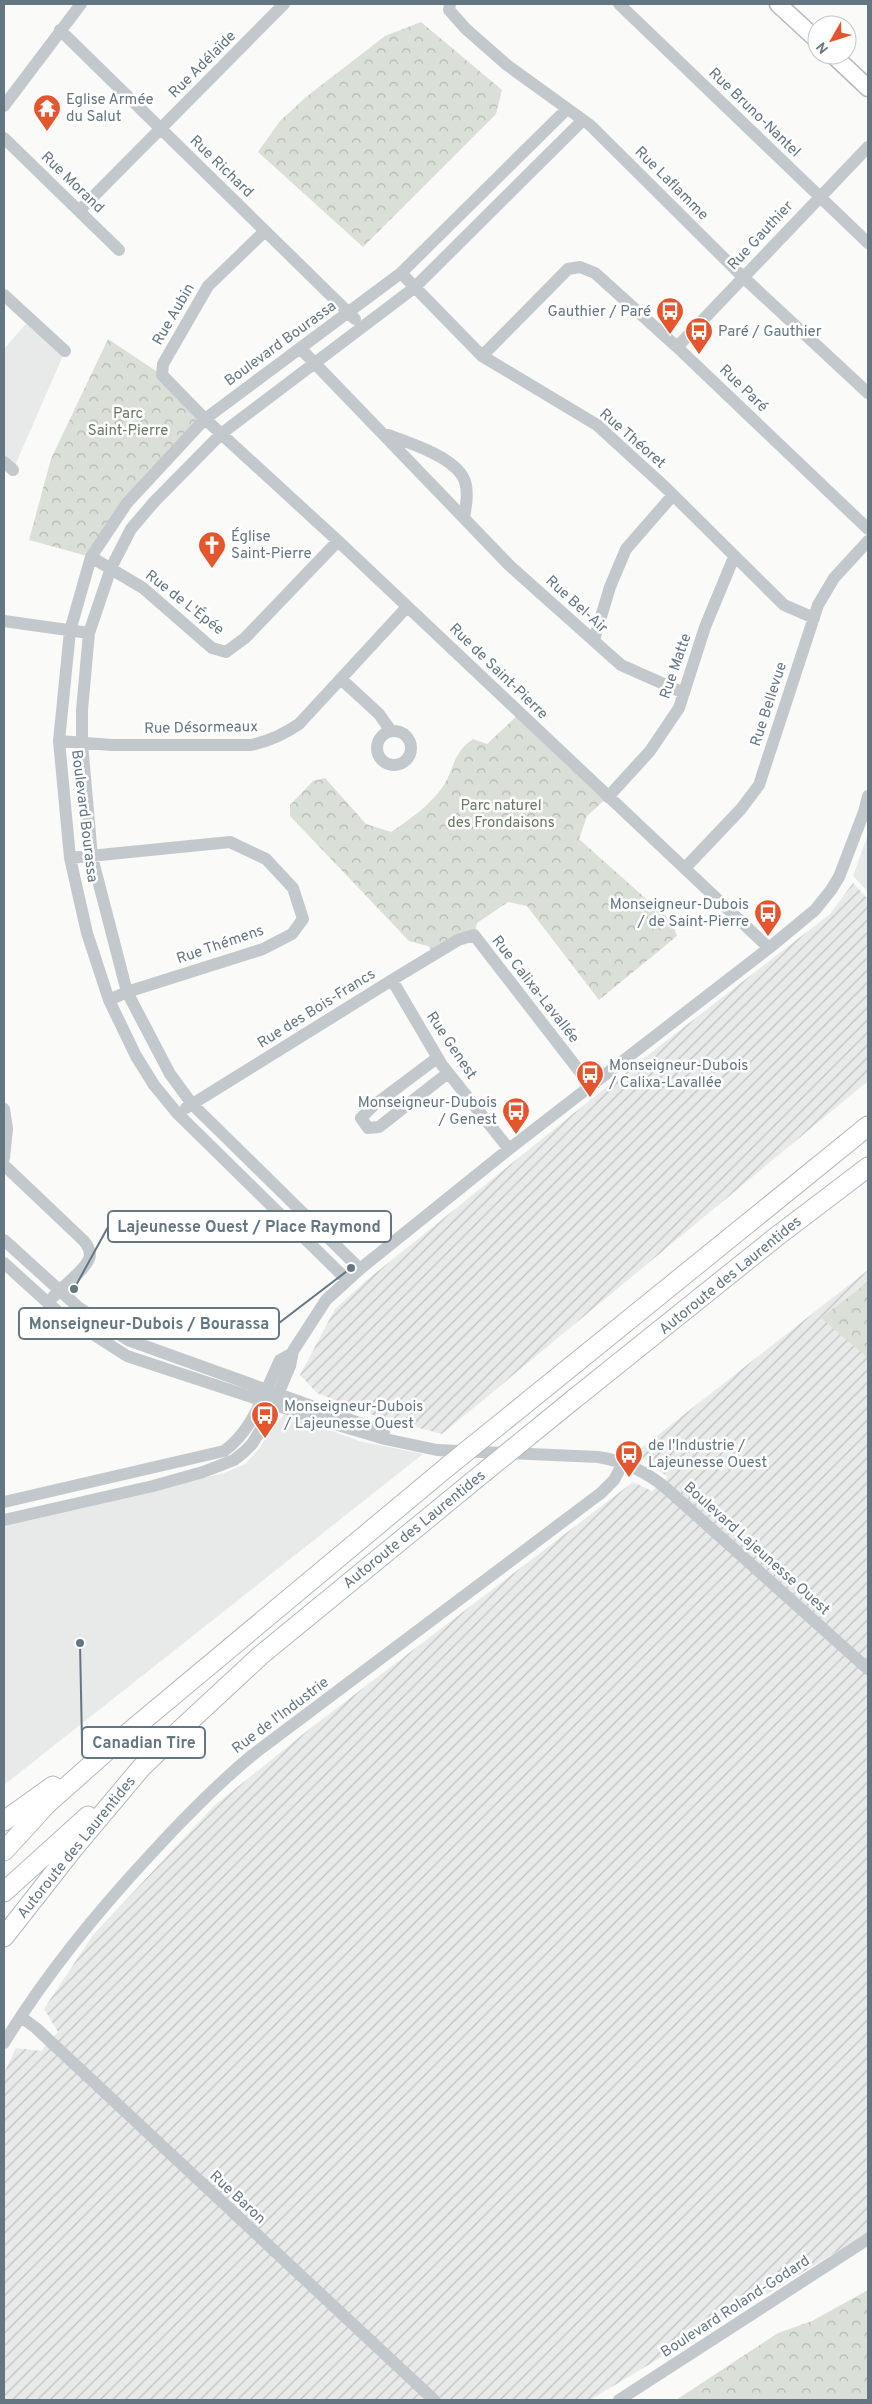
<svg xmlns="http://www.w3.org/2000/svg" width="872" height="2404" viewBox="0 0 872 2404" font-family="Overpass,sans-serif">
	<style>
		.built { fill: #e8e9e9 }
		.industrial { fill: url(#industrial-furrows) }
		.forest { fill: url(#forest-crowns) }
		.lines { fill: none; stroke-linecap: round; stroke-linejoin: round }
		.major-casing { stroke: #b5babe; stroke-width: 19 }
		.highway-casing { stroke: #b4b9bd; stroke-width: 21 }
		.minor { stroke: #c3c8cc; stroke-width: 12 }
		.major { stroke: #fff; stroke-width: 16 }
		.highway { stroke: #fff; stroke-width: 19 }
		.highway-bridge-casing { stroke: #b4b9bd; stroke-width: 21; stroke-linecap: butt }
		.highway-bridge { stroke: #fff; stroke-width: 19 }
		.labels { text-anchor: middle; stroke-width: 5; stroke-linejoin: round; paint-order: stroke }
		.street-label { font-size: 15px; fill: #657683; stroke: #fff }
		.poi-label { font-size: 15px; fill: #657683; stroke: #fff; text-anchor: start }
		.park-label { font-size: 15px; fill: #687a64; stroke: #fff }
		.leader { fill: none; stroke: #657683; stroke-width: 2 }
		.callout-dot { fill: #657683; stroke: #fff; stroke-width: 2 }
		.callout { fill: #fff; stroke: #657683; stroke-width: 2 }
		.callout-label { font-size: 16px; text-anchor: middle; font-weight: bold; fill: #657683 }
	</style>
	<defs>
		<pattern id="industrial-furrows" width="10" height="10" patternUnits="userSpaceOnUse" patternTransform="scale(1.25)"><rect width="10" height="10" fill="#e8e9e9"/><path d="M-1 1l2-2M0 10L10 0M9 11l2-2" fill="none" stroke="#c0c1c2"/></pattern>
		<pattern id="forest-crowns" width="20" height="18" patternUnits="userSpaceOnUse" patternTransform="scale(1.25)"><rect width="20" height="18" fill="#dadfd7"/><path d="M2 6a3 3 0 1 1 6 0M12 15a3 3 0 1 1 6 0" fill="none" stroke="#b4b9b4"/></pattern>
	</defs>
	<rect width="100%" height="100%" fill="#fafaf8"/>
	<path class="built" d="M30 319 65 351 13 470 4 462V349Z
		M868 834V892L853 876Z
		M284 1415H289L359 1441 423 1454 4 1785V1524L224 1473 245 1464 259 1449 274 1424Z"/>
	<path class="industrial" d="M853 883 868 899V1081L442 1434 378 1417 317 1393 300 1375 335 1309 367 1280 604 1089 830 914Z
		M868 1270V2233L590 2400H4V2073L16 2048 41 2051 58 2032 44 2009 93 1935 215 1805 312 1727 633 1482 652 1491 668 1477 635 1453Z"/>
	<path class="forest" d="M421 22 502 90 496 114 363 247 258 152 280 121 306 97 385 36Z
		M108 339 162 375 205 419 139 489 91 557 29 540 51 459Z
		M520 713 608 797 587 816 579 839 671 921 677 936 599 1000 527 906 508 902 477 923 474 935 435 954 428 946 409 941 290 816V805L313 781 325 778 366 824 391 832C409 820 430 805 442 788 455 769 452 753 473 739L487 744Z
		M868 1282V1358L821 1318Z
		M868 2290V2398L866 2400H676L778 2333 812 2321Z"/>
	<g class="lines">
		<g class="major-casing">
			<path id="major" d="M778 4 817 40
				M833 55 868 88"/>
		</g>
		<g class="highway-casing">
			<path id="highway" d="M531 1399 868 1126
				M574 1399 776 1237 868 1167
				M4 1821 53 1786
				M4 1851 47 1804 110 1748 447 1467
				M4 1892 88 1816
				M4 1937 73 1849 141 1768 179 1731 261 1655 483 1473"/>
		</g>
		<path class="minor" d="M450 4 449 10 466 29 507 65 590 125 743 277 868 393
			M619 4 868 243
			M60 30 355 319
			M4 106 81 4
			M4 138 119 250
			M79 211 284 4
			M265 231 208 286 163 364 162 375 205 419 338 541 769 948
			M401 273 482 356 597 425 666 488 784 605 814 618
			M4 295 65 351
			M677 347 868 147
			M300 348 510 566 621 665 684 693
			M482 356 568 269 580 267 595 273 677 347 868 529
			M388 435C410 443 454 457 464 479 469 490 466 506 464 518
			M4 462 13 470
			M91 557 143 588 212 648 226 652 245 638 338 541
			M4 621 89 633
			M594 640 610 587 626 549 673 495
			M341 679 379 714 391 731
			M377 748a17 17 0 1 1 34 0a17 17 0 1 1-34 0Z
			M59 741 112 745H251C270 741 283 735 299 724L407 607
			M608 797 650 751 679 708 705 627 734 557
			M70 858 230 842 266 859 293 888 303 919 292 934 263 949 127 992 109 1000
			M685 868 741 809 759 785 818 605 834 578 868 541
			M392 980 442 1065 509 1149
			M437 1058 373 1106 361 1118 368 1128 379 1127 448 1073
			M186 1108 392 980 458 940 474 935 591 1086
			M4 1109 7 1129 4 1158
			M4 1165 84 1241C88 1246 92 1252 89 1259 84 1271 62 1287 53 1297
			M4 1240 78 1307 128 1340 384 1432
			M4 1263 57 1311 127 1356 318 1419 385 1439 437 1450 598 1457C625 1461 647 1472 667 1489L868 1669
			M360 1269 192 1104 170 1074 127 992 92 857 82 743V710L89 633 111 568 131 529 154 502 221 434 414 288 582 121
			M347 1280 177 1113 154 1085 136 1056 109 1000 87 933 70 858 59 741 70 631 91 557 127 503 205 419 401 273 567 109
			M4 1502 224 1451C253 1431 265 1391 280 1360L291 1354
			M4 1520 153 1486 203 1472 234 1460 244 1452 252 1444 268 1418 290 1366 293 1351 326 1300 360 1269 509 1149 769 948 815 910 831 890 839 877 864 812 868 796
			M21 2017 36 2028 434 2400
			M4 2043C46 1974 96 1913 151 1854 184 1818 217 1784 255 1753L601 1493 614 1480 623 1463
			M619 2400 868 2239"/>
		<use href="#major" class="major"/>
		<use href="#highway" class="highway"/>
		<g class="highway-bridge-casing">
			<path id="highway-bridge" d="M447 1467 531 1399
				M483 1473 574 1399"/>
		</g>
		<use href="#highway-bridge" class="highway-bridge"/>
	</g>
	<defs>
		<g id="temple-pin" transform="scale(1.4375)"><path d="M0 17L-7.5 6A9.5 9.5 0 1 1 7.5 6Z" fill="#e4572e" stroke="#fff"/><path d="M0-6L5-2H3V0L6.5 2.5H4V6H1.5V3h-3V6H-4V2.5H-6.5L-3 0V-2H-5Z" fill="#fff"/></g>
		<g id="bus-pin" transform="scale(1.4375)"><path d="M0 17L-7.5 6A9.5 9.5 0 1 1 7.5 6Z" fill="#e4572e" stroke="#fff"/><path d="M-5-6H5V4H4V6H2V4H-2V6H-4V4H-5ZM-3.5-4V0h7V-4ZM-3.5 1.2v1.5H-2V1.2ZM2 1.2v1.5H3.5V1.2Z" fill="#fff"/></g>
		<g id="church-pin" transform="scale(1.4375)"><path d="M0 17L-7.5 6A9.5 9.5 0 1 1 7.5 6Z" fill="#e4572e" stroke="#fff"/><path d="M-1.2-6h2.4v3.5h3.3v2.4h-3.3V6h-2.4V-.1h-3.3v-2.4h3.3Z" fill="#fff"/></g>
	</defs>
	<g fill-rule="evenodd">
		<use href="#temple-pin" x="47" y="108"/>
		<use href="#bus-pin" x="670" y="311"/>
		<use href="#bus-pin" x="699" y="331"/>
		<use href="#church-pin" x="212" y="545"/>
		<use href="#bus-pin" x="768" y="913"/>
		<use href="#bus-pin" x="590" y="1074"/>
		<use href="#bus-pin" x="516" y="1111"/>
		<use href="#bus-pin" x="265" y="1415"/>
		<use href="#bus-pin" x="629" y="1454"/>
	</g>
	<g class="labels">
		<g class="street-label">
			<text transform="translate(202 64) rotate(-45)" y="5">Rue Adélaïde</text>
			<text transform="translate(755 112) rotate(44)" y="5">Rue Bruno-Nantel</text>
			<text transform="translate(222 166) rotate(44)" y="5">Rue Richard</text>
			<text transform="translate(73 182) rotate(44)" y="5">Rue Morand</text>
			<text transform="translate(672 183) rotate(45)" y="5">Rue Laflamme</text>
			<text transform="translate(760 235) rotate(-47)" y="5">Rue Gauthier</text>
			<text transform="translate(173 314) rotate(-60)" y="5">Rue Aubin</text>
			<text transform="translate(280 343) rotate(-36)" y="5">Boulevard Bourassa</text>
			<text transform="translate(744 388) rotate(44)" y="5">Rue Paré</text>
			<text transform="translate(633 438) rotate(41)" y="5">Rue Théoret</text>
			<text transform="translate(185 602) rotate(38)" y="5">Rue de L'Épée</text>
			<text transform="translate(577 604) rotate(42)" y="5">Rue Bel-Air</text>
			<text transform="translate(675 666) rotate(-71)" y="5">Rue Matte</text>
			<text transform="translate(499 671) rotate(44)" y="5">Rue de Saint-Pierre</text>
			<text transform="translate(768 704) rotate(-72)" y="5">Rue Bellevue</text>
			<text transform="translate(201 727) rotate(-1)" y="5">Rue Désormeaux</text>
			<text transform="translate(85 816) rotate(83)" y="5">Boulevard Bourassa</text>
			<text transform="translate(220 944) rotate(-19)" y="5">Rue Thémens</text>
			<text transform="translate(536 989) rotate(52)" y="5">Rue Calixa-Lavallée</text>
			<text transform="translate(316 1008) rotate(-32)" y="5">Rue des Bois-Francs</text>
			<text transform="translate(452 1045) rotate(56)" y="5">Rue Genest</text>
			<text transform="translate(730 1275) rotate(-39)" y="5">Autoroute des Laurentides</text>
			<text transform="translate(414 1529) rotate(-39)" y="5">Autoroute des Laurentides</text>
			<text transform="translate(757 1548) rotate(42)" y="5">Boulevard Lajeunesse Ouest</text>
			<text transform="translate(280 1715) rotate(-37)" y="5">Rue de l'Industrie</text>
			<text transform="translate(76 1847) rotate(-51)" y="5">Autoroute des Laurentides</text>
			<text transform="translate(238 2197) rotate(43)" y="5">Rue Baron</text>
			<text transform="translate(735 2306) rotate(-33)" y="5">Boulevard Roland-Godard</text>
		</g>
		<g class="poi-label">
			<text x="66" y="104">Eglise Armée<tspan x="66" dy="17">du Salut</tspan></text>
			<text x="651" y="316" text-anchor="end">Gauthier / Paré</text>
			<text x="718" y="336">Paré / Gauthier</text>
			<text x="231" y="541">Église<tspan x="231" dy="17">Saint-Pierre</tspan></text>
			<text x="749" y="909" text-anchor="end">Monseigneur-Dubois<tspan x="749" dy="17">/ de Saint-Pierre</tspan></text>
			<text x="609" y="1070">Monseigneur-Dubois<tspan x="609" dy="17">/ Calixa-Lavallée</tspan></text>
			<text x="497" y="1107" text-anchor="end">Monseigneur-Dubois<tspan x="497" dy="17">/ Genest</tspan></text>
			<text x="284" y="1411">Monseigneur-Dubois<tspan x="284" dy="17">/ Lajeunesse Ouest</tspan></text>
			<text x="648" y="1450">de l'Industrie /<tspan x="648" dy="17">Lajeunesse Ouest</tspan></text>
		</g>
		<g class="park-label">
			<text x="128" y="418">Parc<tspan x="128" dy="17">Saint-Pierre</tspan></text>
			<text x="501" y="810">Parc naturel<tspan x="501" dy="17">des Frondaisons</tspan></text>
		</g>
	</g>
	<path class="leader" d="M74 1289L108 1227M351 1268L279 1323M80 1643L82 1742"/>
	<g class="callout-dot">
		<circle cx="74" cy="1289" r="5"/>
		<circle cx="351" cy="1268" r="5"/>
		<circle cx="80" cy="1643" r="5"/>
	</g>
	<g class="callout">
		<rect x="108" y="1211" width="283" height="31" rx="5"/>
		<rect x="19" y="1308" width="260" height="31" rx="5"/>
		<rect x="82" y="1727" width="123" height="31" rx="5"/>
	</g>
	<g class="callout-label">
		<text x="249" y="1232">Lajeunesse Ouest / Place Raymond</text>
		<text x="149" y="1329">Monseigneur-Dubois / Bourassa</text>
		<text x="144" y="1748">Canadian Tire</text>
	</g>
	<rect width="872" height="2404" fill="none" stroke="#657683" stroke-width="10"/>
	<g transform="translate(832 40) rotate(231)"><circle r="24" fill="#ffffff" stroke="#c1c8cd"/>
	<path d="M0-4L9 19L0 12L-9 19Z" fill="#e4572e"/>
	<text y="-8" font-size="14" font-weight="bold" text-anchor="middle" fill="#657683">N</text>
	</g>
</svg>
